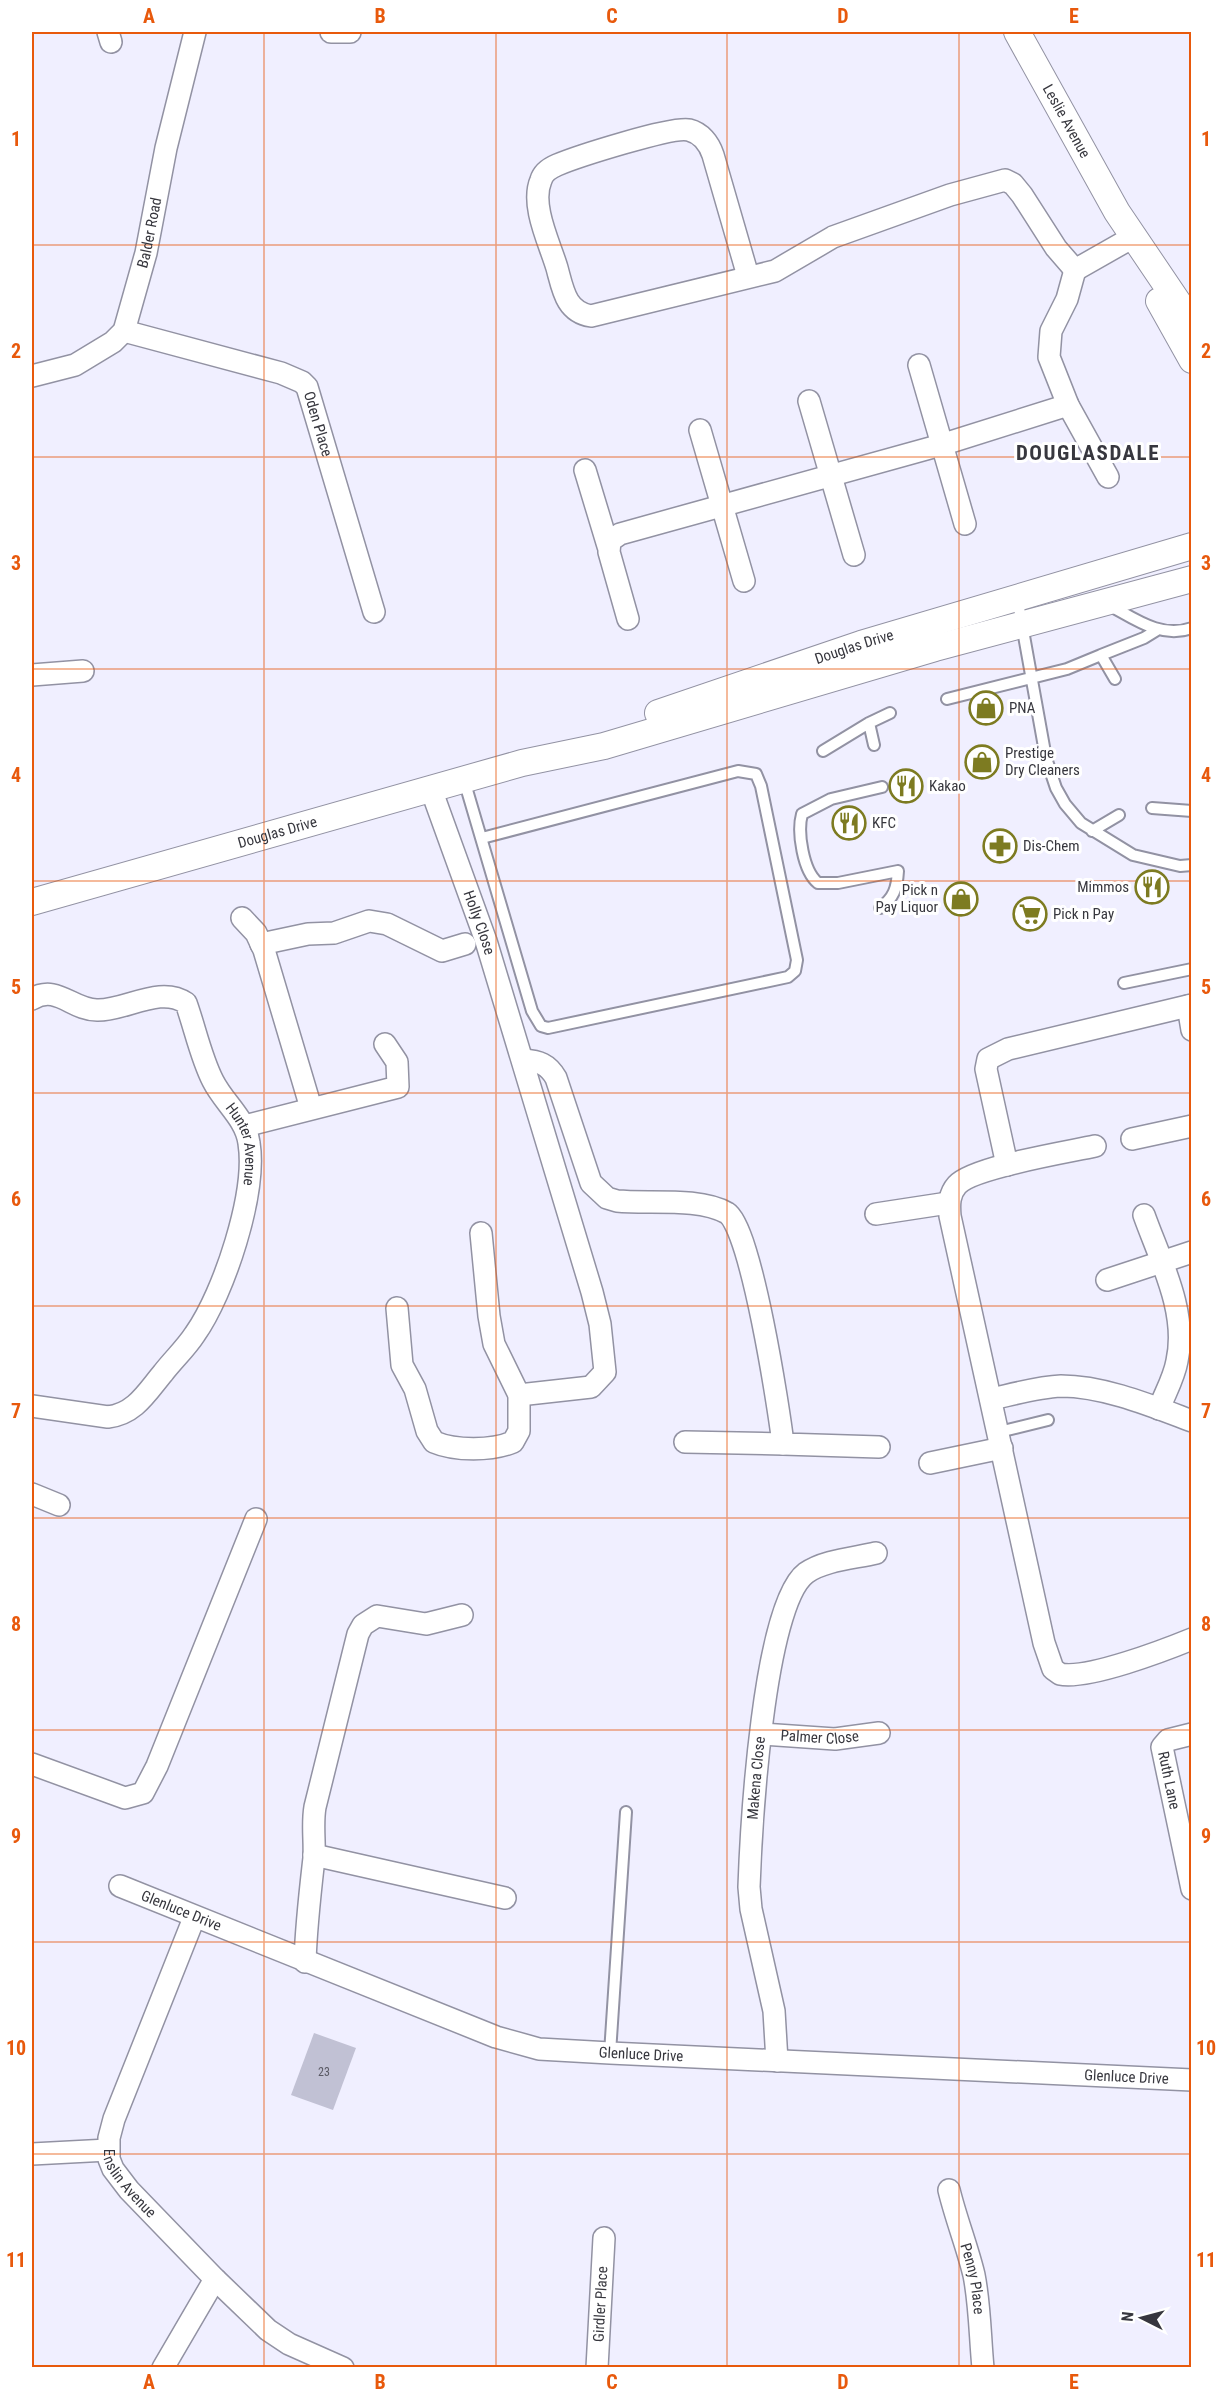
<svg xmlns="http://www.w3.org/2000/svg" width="1223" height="2399" viewBox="0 0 1223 2399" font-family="'Roboto Condensed',sans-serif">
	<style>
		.building { fill: #c1c1d4 }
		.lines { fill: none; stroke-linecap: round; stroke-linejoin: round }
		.service-casing { stroke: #9292a3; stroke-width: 14 }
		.minor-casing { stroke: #9292a3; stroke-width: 24 }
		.tertiary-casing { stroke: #9292a3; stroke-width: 28 }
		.service { stroke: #fff; stroke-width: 10 }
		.minor { stroke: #fff; stroke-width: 21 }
		.tertiary { stroke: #fff; stroke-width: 26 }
		.grid { fill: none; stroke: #e8590c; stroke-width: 1.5; stroke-opacity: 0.55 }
		.labels { text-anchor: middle; stroke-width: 6; stroke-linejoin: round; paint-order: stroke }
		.number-label { font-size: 12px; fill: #5a5a64 }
		.street-label { font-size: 15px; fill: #37373e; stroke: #fff }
		.poi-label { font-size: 15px; fill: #37373e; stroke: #fff; text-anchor: start }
		.district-label { font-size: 21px; font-weight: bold; letter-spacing: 1.5px; fill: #37373e; stroke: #fff }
		.neatline { fill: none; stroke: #e8590c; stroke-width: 2 }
		.grid-label { font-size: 20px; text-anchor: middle; font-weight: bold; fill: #e8590c }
	</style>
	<rect width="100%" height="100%" fill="#f0efff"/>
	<path class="building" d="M314 2033 356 2048 333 2110 291 2095Z"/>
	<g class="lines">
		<g class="service-casing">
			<path id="service" d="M1017 597 1046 758 1056 788 1065 804 1081 823 1133 855 1180 866 1192 865
				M1109 605C1135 619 1161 639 1192 628
				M1101 655 1144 638 1157 630
				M947 699 1067 669 1101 655 1115 679
				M869 723 874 745
				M823 751 869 723 890 713
				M464 780 532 1011 541 1026 548 1028 788 977 795 971 797 960 761 786 756 774 738 771 482 838
				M1152 808 1192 811
				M1092 831 1119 815
				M880 908C894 898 897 888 898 871L838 883H818C803 871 797 832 802 814L831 799 882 787
				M1124 983 1192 969
				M999 1432 1048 1420
				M610 2053 626 1812"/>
		</g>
		<g class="minor-casing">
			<g id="minor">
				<path d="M108 32 111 42"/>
				<path d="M331 32H350"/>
				<path d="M1075 270 1067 299 1051 331 1049 357 1068 405 1108 477"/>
				<path d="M748 276 713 155C709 143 701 133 689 130 672 126 576 157 557 165 550 168 543 173 541 180 530 205 550 244 557 268 563 290 566 312 591 316L775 271 833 237 950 195 1005 180 1013 184 1022 195 1056 248 1075 270 1135 236"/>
				<path id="s1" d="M124 331 281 373 302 382 307 387 374 612"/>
				<path d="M919 365 965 524"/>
				<path id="s2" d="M32 376 75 365 113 342 124 331 146 253 166 148 195 32"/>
				<path d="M809 401 854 555"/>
				<path d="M700 430 744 581"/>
				<path d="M585 470 608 546"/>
				<path d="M628 619 609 552 610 541 620 534 941 445 1068 405"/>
				<path d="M32 675 83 671"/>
				<path id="s3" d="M431 789 486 941 592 1292 600 1324 605 1372 591 1387 519 1395"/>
				<path d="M242 918 256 933 264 950 311 1108"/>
				<path d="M261 944 308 934 334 933 369 921 387 924 442 951 465 944"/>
				<path id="s4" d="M32 999C57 984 72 1010 97 1010 125 1011 160 985 186 1003 195 1028 201 1058 213 1081 224 1103 246 1119 249 1143 257 1193 224 1293 195 1334 186 1348 173 1360 163 1373 147 1392 135 1414 108 1417L32 1406"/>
				<path d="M1188 1006 1192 1030"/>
				<path d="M523 1060C539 1061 548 1064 556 1078L591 1183 607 1198 617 1201C649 1204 699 1197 727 1213 751 1228 779 1409 783 1444L879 1447"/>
				<path d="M245 1126 398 1087 397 1062 385 1044"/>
				<path d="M1132 1139 1192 1126"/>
				<path d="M1095 1146C1068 1152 973 1167 957 1185 949 1194 949 1204 950 1216L1044 1643 1053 1669 1060 1674C1087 1680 1165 1650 1192 1639"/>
				<path d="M1007 1165 986 1069 988 1059 1008 1049 1192 1005"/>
				<path d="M876 1214 948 1203"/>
				<path d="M1144 1215C1160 1260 1188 1312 1177 1361 1174 1378 1165 1393 1159 1409"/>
				<path d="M1107 1280 1192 1252"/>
				<path d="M397 1308 402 1365 415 1389 427 1431 434 1442C455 1451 492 1451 513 1442L519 1431V1395L494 1344 489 1316 481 1233"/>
				<path d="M992 1399C1014 1394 1038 1387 1061 1386 1104 1386 1152 1406 1192 1421"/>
				<path d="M685 1442 783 1444"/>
				<path d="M930 1463 1002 1448"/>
				<path d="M32 1494 59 1505"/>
				<path id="s5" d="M762 1734 835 1739 879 1733"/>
				<path id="s6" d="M1192 1734 1168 1740 1162 1747 1192 1889"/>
				<path d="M32 1764 125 1798 143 1793 157 1766 256 1519"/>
				<path d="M314 1855 505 1898"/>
				<path id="s7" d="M120 1886 496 2037 539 2049 610 2053 1192 2080"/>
				<path id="s8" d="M194 1918 114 2119 109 2138V2159L113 2169 129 2190 215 2279 268 2330 289 2344 343 2368"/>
				<path d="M305 1962C306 1927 310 1893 314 1858 315 1841 312 1824 315 1807L358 1634 363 1625 377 1616 426 1624 462 1615"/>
				<path id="s9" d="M777 2061 774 2011 751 1909 749 1887C751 1830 763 1605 806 1573 824 1560 856 1558 876 1553"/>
				<path d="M32 2154 108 2150"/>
				<path id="s10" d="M949 2190C956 2219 967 2246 974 2275 980 2305 980 2337 983 2368"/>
				<path d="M163 2368 215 2279"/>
				<path id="s11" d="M597 2368 604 2238"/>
			</g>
		</g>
		<g class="tertiary-casing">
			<g id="tertiary">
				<path id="s12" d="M1017 32 1117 212 1192 323"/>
				<path d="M1159 301 1192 360"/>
				<path id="s13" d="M658 713 861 644 1192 546"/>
				<path id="s14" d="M32 902 522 763 604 746 935 648 1192 579"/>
			</g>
		</g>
		<use href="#service" class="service"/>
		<use href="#minor" class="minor"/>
		<use href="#tertiary" class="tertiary"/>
	</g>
	<path class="grid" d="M264 32V2368M496 32V2368M727 32V2368M959 32V2368M32 245H1192M32 457H1192M32 669H1192M32 881H1192M32 1093H1192M32 1306H1192M32 1518H1192M32 1730H1192M32 1942H1192M32 2154H1192"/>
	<defs>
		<g id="shop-ring" transform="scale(1.725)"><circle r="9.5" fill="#fff" stroke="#7d7b21" stroke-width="1.5"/><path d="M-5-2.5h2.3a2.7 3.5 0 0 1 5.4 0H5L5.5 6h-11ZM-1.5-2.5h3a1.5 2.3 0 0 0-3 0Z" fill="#7d7b21"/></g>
		<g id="restaurant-ring" transform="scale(1.725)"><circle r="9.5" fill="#fff" stroke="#7d7b21" stroke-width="1.5"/><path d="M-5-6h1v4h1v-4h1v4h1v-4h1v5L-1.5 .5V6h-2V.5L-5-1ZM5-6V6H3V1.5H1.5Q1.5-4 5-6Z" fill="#7d7b21"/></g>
		<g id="pharmacy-ring" transform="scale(1.725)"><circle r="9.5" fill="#fff" stroke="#7d7b21" stroke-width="1.5"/><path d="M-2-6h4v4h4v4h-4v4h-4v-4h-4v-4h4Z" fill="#7d7b21"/></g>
		<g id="supermarket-ring" transform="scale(1.725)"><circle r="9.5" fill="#fff" stroke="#7d7b21" stroke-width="1.5"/><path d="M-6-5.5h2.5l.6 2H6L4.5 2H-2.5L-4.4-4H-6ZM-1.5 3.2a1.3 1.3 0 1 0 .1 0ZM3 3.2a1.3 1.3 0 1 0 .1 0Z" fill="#7d7b21"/></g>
	</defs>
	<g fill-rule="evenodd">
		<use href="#shop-ring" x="986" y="708"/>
		<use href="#shop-ring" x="982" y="762"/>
		<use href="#restaurant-ring" x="906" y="786"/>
		<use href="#restaurant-ring" x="849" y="823"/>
		<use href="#pharmacy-ring" x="1000" y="846"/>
		<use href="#restaurant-ring" x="1152" y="887"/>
		<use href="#shop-ring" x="961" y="899"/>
		<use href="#supermarket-ring" x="1030" y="914"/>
	</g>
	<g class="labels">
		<g class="number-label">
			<text x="324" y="2076">23</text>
		</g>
		<g class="street-label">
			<text dy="5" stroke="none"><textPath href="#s12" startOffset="102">Leslie Avenue</textPath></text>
			<text dy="5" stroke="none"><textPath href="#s2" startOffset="206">Balder Road</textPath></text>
			<text dy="5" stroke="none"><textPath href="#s1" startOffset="231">Oden Place</textPath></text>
			<text dy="5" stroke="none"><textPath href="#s13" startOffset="207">Douglas Drive</textPath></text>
			<text dy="5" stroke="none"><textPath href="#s14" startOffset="255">Douglas Drive</textPath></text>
			<text dy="5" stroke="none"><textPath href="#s3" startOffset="142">Holly Close</textPath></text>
			<text dy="5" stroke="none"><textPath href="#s4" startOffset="315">Hunter Avenue</textPath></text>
			<text dy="5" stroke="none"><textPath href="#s5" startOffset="58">Palmer Close</textPath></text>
			<text dy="5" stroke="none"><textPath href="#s9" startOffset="286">Makena Close</textPath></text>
			<text dy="5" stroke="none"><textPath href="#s6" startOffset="68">Ruth Lane</textPath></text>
			<text dy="5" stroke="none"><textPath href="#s7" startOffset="66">Glenluce Drive</textPath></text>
			<text dy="5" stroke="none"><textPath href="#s7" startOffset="552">Glenluce Drive</textPath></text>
			<text dy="5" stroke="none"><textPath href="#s7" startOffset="1038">Glenluce Drive</textPath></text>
			<text dy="5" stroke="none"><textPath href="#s8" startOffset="288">Enslin Avenue</textPath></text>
			<text dy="5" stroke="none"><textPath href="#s10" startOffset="92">Penny Place</textPath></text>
			<text dy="5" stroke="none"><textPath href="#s11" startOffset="64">Girdler Place</textPath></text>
		</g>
		<g class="poi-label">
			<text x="1009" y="713">PNA</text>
			<text x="1005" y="758">Prestige<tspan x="1005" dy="17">Dry Cleaners</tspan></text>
			<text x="929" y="791">Kakao</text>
			<text x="872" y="828">KFC</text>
			<text x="1023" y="851">Dis-Chem</text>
			<text x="1129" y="892" text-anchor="end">Mimmos</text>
			<text x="938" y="895" text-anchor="end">Pick n<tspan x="938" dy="17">Pay Liquor</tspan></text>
			<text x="1053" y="919">Pick n Pay</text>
		</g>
		<g class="district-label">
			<text x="1088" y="460">DOUGLASDALE</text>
		</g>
	</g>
	<rect width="1223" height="2399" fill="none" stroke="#ffffff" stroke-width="66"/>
	<g transform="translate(1142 2318) rotate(276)" stroke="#ffffff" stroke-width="4.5" paint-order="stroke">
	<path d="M0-4.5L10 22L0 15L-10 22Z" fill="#37373e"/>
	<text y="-9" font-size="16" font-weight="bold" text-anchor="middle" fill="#37373e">N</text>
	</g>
	<rect x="33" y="33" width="1157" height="2333" class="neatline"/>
	<g class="grid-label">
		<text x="149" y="23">A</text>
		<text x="380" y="23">B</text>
		<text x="612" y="23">C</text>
		<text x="843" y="23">D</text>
		<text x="1074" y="23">E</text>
		<text x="16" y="146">1</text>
		<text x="1206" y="146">1</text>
		<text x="16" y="358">2</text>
		<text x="1206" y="358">2</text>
		<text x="16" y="570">3</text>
		<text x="1206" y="570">3</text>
		<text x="16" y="782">4</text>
		<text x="1206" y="782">4</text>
		<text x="16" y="994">5</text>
		<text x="1206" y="994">5</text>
		<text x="16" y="1206">6</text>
		<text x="1206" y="1206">6</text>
		<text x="16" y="1418">7</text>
		<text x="1206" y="1418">7</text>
		<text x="16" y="1631">8</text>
		<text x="1206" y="1631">8</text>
		<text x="16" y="1843">9</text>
		<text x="1206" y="1843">9</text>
		<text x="16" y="2055">10</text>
		<text x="1206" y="2055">10</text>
		<text x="16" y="2267">11</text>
		<text x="1206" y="2267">11</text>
		<text x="149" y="2389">A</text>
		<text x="380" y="2389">B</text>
		<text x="612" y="2389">C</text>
		<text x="843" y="2389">D</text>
		<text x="1074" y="2389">E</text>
	</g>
</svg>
